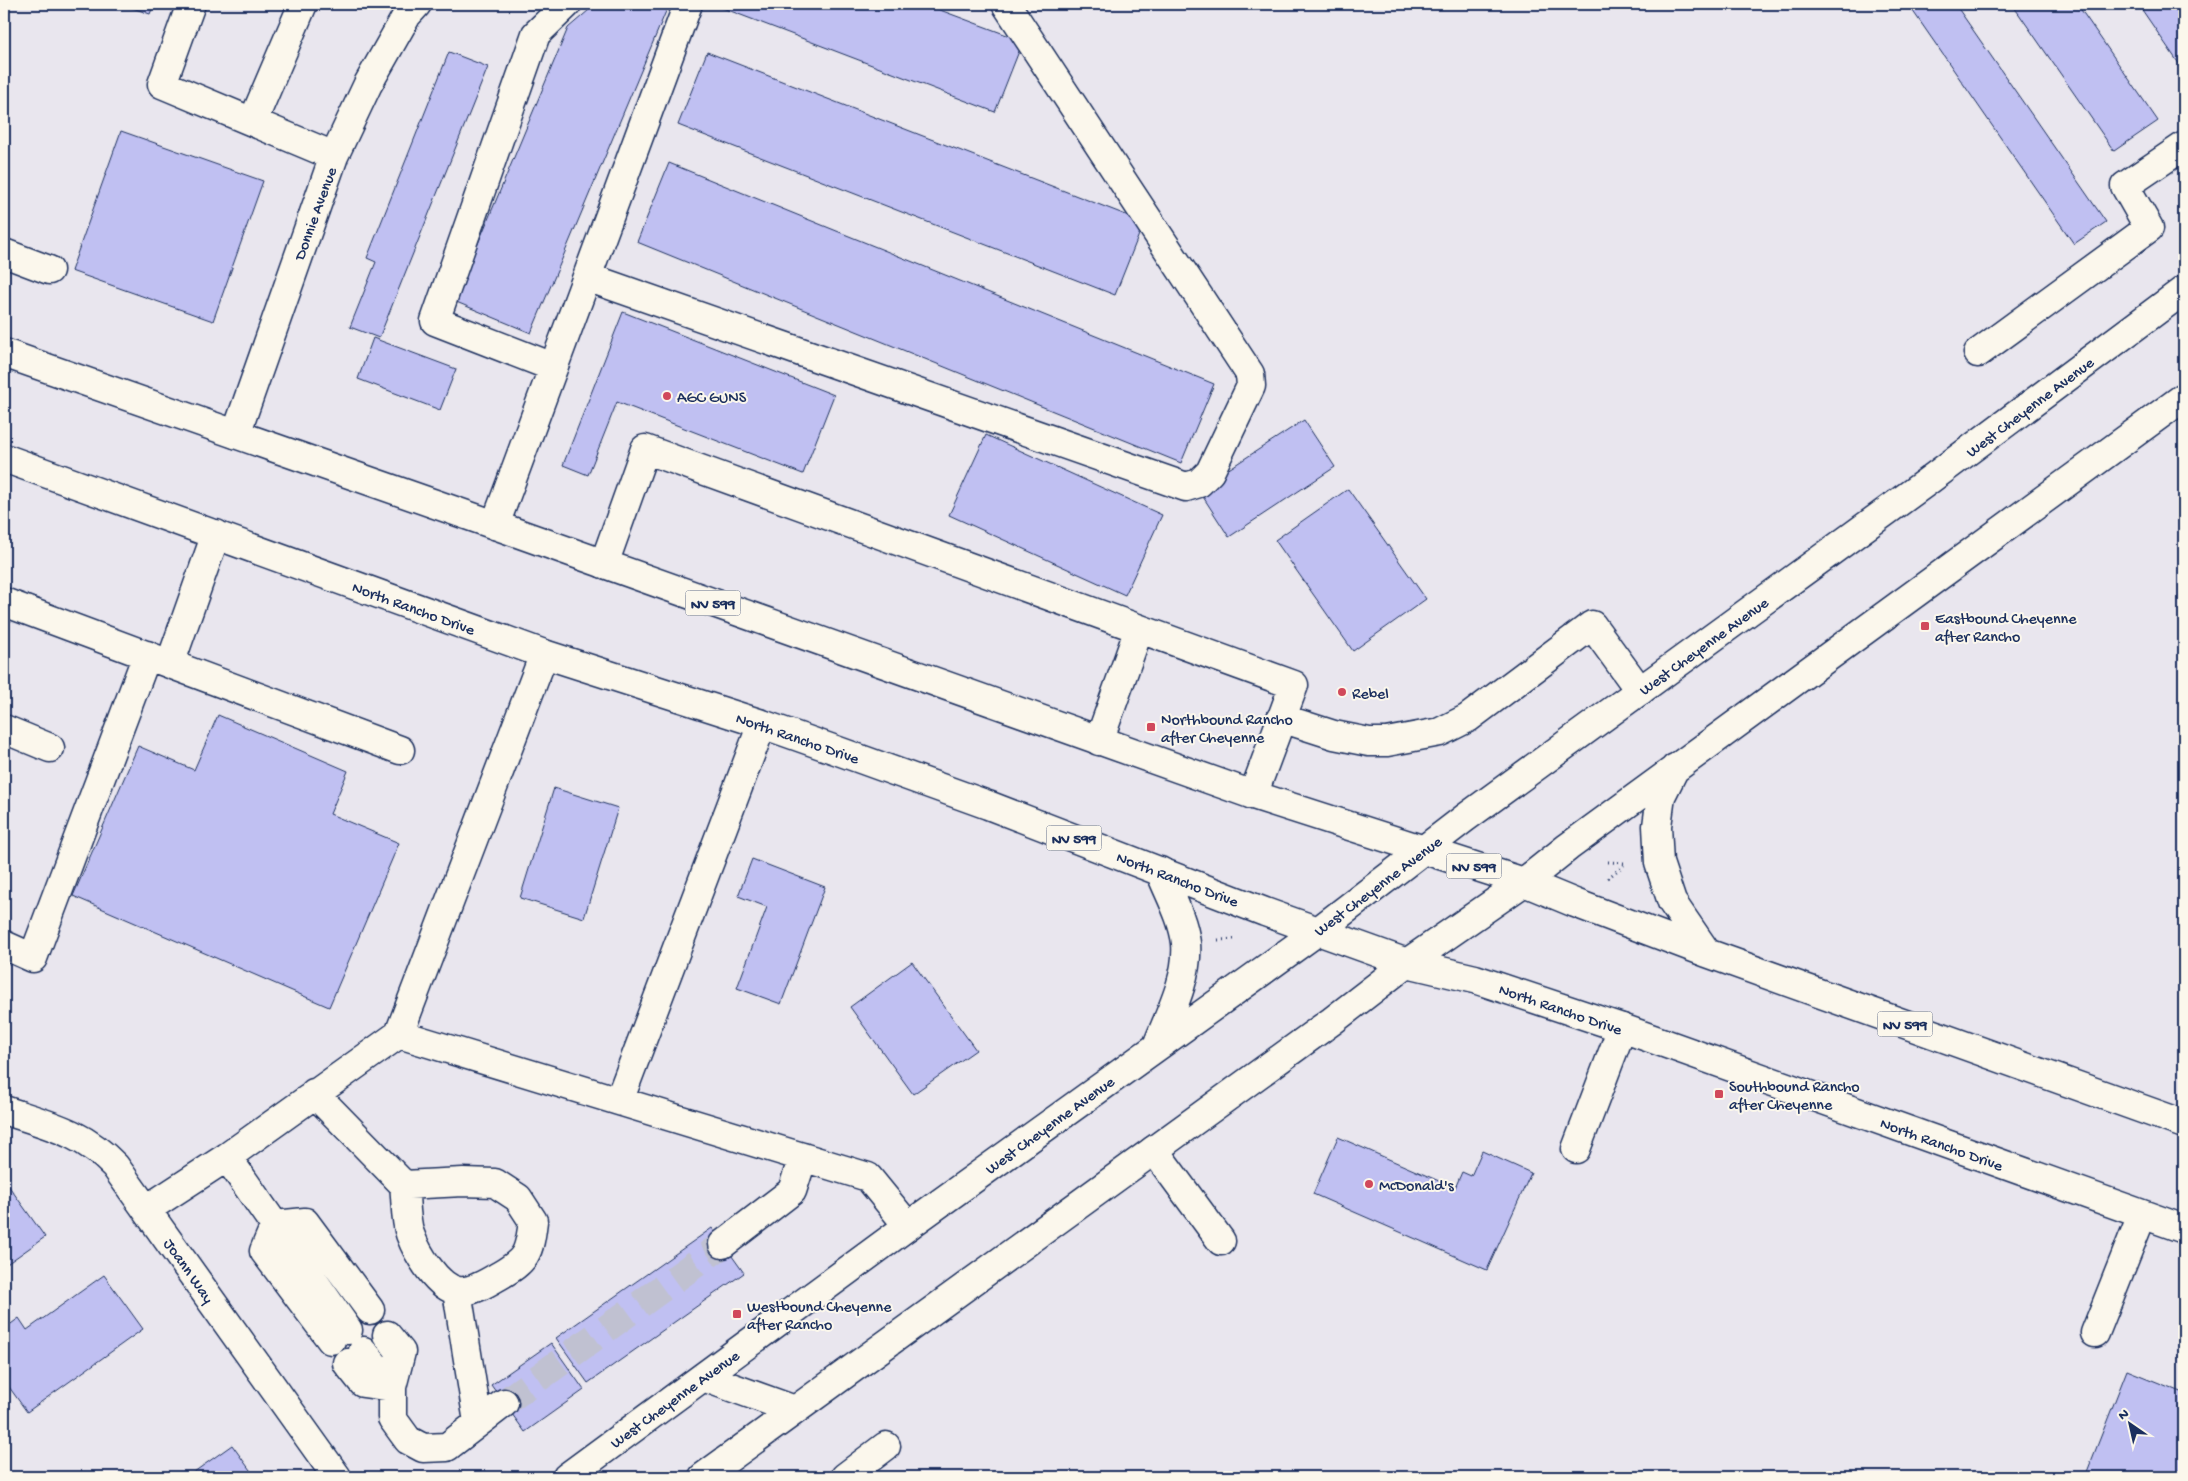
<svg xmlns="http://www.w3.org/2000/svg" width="2188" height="1481" viewBox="0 0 2188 1481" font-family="'Gochi Hand',sans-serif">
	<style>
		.building { fill: #c0c0f2; stroke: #1b2f5e }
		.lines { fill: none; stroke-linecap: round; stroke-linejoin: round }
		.minor-tunnel { stroke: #c0c1d1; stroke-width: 28; stroke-dasharray: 28 14; stroke-linecap: butt }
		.minor-casing { stroke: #1b2f5e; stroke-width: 31 }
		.major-casing { stroke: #1b2f5e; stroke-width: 31 }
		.path { stroke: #1b2f5e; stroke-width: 3; stroke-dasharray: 1 4; stroke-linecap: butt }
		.minor { stroke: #fbf7ec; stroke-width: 28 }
		.major { stroke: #fbf7ec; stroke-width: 28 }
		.poi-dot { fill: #d1495b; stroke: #fbf7ec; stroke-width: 2 }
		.labels { text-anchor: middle; stroke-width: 4; stroke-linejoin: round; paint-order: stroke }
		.shield { fill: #fbf7ec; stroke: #5e6b89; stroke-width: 1 }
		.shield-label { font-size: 15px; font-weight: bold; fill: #1b2f5e }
		.street-label { font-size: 16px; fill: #1b2f5e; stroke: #fbf7ec }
		.poi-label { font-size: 16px; fill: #1b2f5e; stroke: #fbf7ec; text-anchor: start }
	</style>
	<rect width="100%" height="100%" fill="#e9e6ee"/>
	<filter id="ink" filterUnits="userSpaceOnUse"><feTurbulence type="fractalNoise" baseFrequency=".02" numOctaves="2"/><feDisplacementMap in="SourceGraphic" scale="10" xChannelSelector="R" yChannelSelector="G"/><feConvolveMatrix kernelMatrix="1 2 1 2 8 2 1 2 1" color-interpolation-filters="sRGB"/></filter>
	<g filter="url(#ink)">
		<path class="building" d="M121 4H154L150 14Z
			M596 4H669L531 333 454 301 568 28Z
			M721 4H924L1023 41 995 112 720 7Z
			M1908 4H1955L2106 222 2074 244Z
			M2012 4H2077L2158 121 2114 151Z
			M2138 4H2184V71Z
			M449 52 488 67 379 338 350 327 376 262 367 258Z
			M707 52 1144 222 1115 295 678 125Z
			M121 131 263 181 213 321 71 271Z
			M669 163 1214 384 1181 463 637 242Z
			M623 312 834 395 803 474 617 402 588 475 563 465Z
			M373 338 456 369 440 410 358 379Z
			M1304 420 1335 467 1229 537 1198 489Z
			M986 435 1162 515 1125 595 949 515Z
			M1348 489 1426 599 1353 651 1275 540Z
			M218 715 348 771 330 814 399 843 329 1007 73 896 138 746 194 770Z
			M554 788 618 808 584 918 520 898Z
			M752 859 825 887 781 1004 737 988 767 907 738 896Z
			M912 962 976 1050 913 1094 850 1007Z
			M1338 1137 1455 1188 1462 1172 1471 1176 1482 1151 1531 1173 1487 1270 1313 1194Z
			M8 1185 45 1237 4 1266V1188Z
			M712 1228 744 1273 588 1383 556 1338Z
			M104 1275 143 1329 27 1412 4 1380V1329L19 1318 27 1330Z
			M551 1343 584 1390 525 1432 491 1385Z
			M2127 1370 2184 1393V1477H2085Z
			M232 1445 255 1477H187Z"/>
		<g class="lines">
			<path class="minor-tunnel" d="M504 1403 723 1244"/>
			<g class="minor-casing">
				<path id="minor" d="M191 4 162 84 334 156
					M253 121 303 4
					M4 253 49 270
					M587 277 1186 487 1199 483 1210 472 1251 386 1250 374 1006 4
					M1978 353 2149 228 2125 186 2184 146
					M553 367 435 321 536 34 567 4
					M236 434 334 156 368 84 407 15 417 4
					M495 525 688 4
					M604 564 645 449 1294 685 1253 795
					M4 602 400 750
					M544 654 399 1034 868 1177 908 1226
					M170 664 216 534
					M1281 718 1334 735 1369 742H1387L1440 732 1468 718 1592 625 1640 691
					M4 729 50 748
					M1099 741 1139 629
					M4 945 33 958 147 655
					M314 1093 404 1185 463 1182 495 1183 518 1198 533 1221C529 1254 527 1260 497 1277 487 1283 470 1293 458 1291 437 1287 417 1253 410 1234 405 1220 406 1200 404 1185
					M619 1101 762 724
					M4 1110C48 1125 81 1131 115 1166L337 1477
					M1576 1149 1622 1028
					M1154 1150 1221 1241
					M227 1157 348 1330
					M147 1209 227 1157 399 1034
					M723 1244 792 1191 803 1157
					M457 1291 478 1422
					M2095 1333 2142 1215
					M331 1340 264 1251 275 1225 305 1222 370 1310
					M363 1351 392 1387V1418L408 1440 423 1448 447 1447 504 1403
					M347 1363 363 1383 392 1387 401 1352 387 1335
					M845 1477 886 1446"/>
			</g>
			<g class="major-casing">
				<path id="major" d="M4 353 495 525 1253 795 1524 882 1575 903 1707 953 2184 1124
					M4 458 544 654 762 724 830 748 988 805 1265 912 1407 963 1475 979 1622 1028 2184 1229
					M1675 768 1661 796 1657 826 1659 863 1672 902 1707 953
					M1157 1046C1169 1015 1189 978 1186 943 1183 918 1169 894 1160 871
					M703 1377 795 1410
					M567 1477 908 1226 1318 931 1465 818 1928 481 2184 290
					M703 1477 1332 1021 1407 963 1524 882 1568 847 2184 397"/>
			</g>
			<path class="path" d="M1608 862 1625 863
				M1608 878 1624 865
				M1218 940 1235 939"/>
			<use href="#minor" class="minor"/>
			<use href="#major" class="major"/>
		</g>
	</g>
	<g class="poi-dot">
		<circle cx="667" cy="396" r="5"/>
		<rect x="1920" y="621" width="10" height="10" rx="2.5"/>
		<circle cx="1342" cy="692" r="5"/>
		<rect x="1146" y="722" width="10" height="10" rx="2.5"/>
		<rect x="1714" y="1089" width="10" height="10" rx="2.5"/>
		<circle cx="1369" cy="1184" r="5"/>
		<rect x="732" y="1309" width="10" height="10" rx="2.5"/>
	</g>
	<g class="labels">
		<g class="shield">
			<rect x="685.5" y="590.5" width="55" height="25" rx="4"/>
			<rect x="1046.5" y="825.5" width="55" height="25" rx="4"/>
			<rect x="1446.5" y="853.5" width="55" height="25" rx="4"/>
			<rect x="1877.5" y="1011.5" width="55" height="25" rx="4"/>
		</g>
		<g class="shield-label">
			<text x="713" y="608">NV 599</text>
			<text x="1074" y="843">NV 599</text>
			<text x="1474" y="871">NV 599</text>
			<text x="1905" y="1029">NV 599</text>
		</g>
		<g class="street-label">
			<text transform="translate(314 213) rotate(-70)" y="6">Donnie Avenue</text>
			<text transform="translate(2029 406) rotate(-37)" y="6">West Cheyenne Avenue</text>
			<text transform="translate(414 607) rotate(20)" y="6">North Rancho Drive</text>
			<text transform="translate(1703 645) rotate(-36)" y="6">West Cheyenne Avenue</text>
			<text transform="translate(798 737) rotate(19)" y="6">North Rancho Drive</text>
			<text transform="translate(1178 878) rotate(21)" y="6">North Rancho Drive</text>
			<text transform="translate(1377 885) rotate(-37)" y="6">West Cheyenne Avenue</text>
			<text transform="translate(1561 1008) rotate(19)" y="6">North Rancho Drive</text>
			<text transform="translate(1049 1124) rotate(-36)" y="6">West Cheyenne Avenue</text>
			<text transform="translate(1942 1143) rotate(20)" y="6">North Rancho Drive</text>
			<text transform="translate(190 1270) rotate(55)" y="6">Joann Way</text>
			<text transform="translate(674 1398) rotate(-36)" y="6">West Cheyenne Avenue</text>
		</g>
		<g class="poi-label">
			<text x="677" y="402">AGC GUNS</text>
			<text x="1935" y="623">Eastbound Cheyenne<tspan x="1935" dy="18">after Rancho</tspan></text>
			<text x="1352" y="698">Rebel</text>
			<text x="1161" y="724">Northbound Rancho<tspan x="1161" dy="18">after Cheyenne</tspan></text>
			<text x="1729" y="1091">Southbound Rancho<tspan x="1729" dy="18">after Cheyenne</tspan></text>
			<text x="1379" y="1190">McDonald's</text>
			<text x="747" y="1311">Westbound Cheyenne<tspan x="747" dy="18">after Rancho</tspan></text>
		</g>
	</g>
	<rect width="2188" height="1481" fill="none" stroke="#fbf7ec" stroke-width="20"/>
	<rect x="10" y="10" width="2168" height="1461" fill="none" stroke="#1b2f5e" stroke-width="2" filter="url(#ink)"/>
	<g transform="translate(2130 1424) rotate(326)" stroke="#fbf7ec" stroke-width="4" paint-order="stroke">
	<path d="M0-4L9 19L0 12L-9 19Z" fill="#1b2f5e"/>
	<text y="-8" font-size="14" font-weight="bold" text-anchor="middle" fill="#1b2f5e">N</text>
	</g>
</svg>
